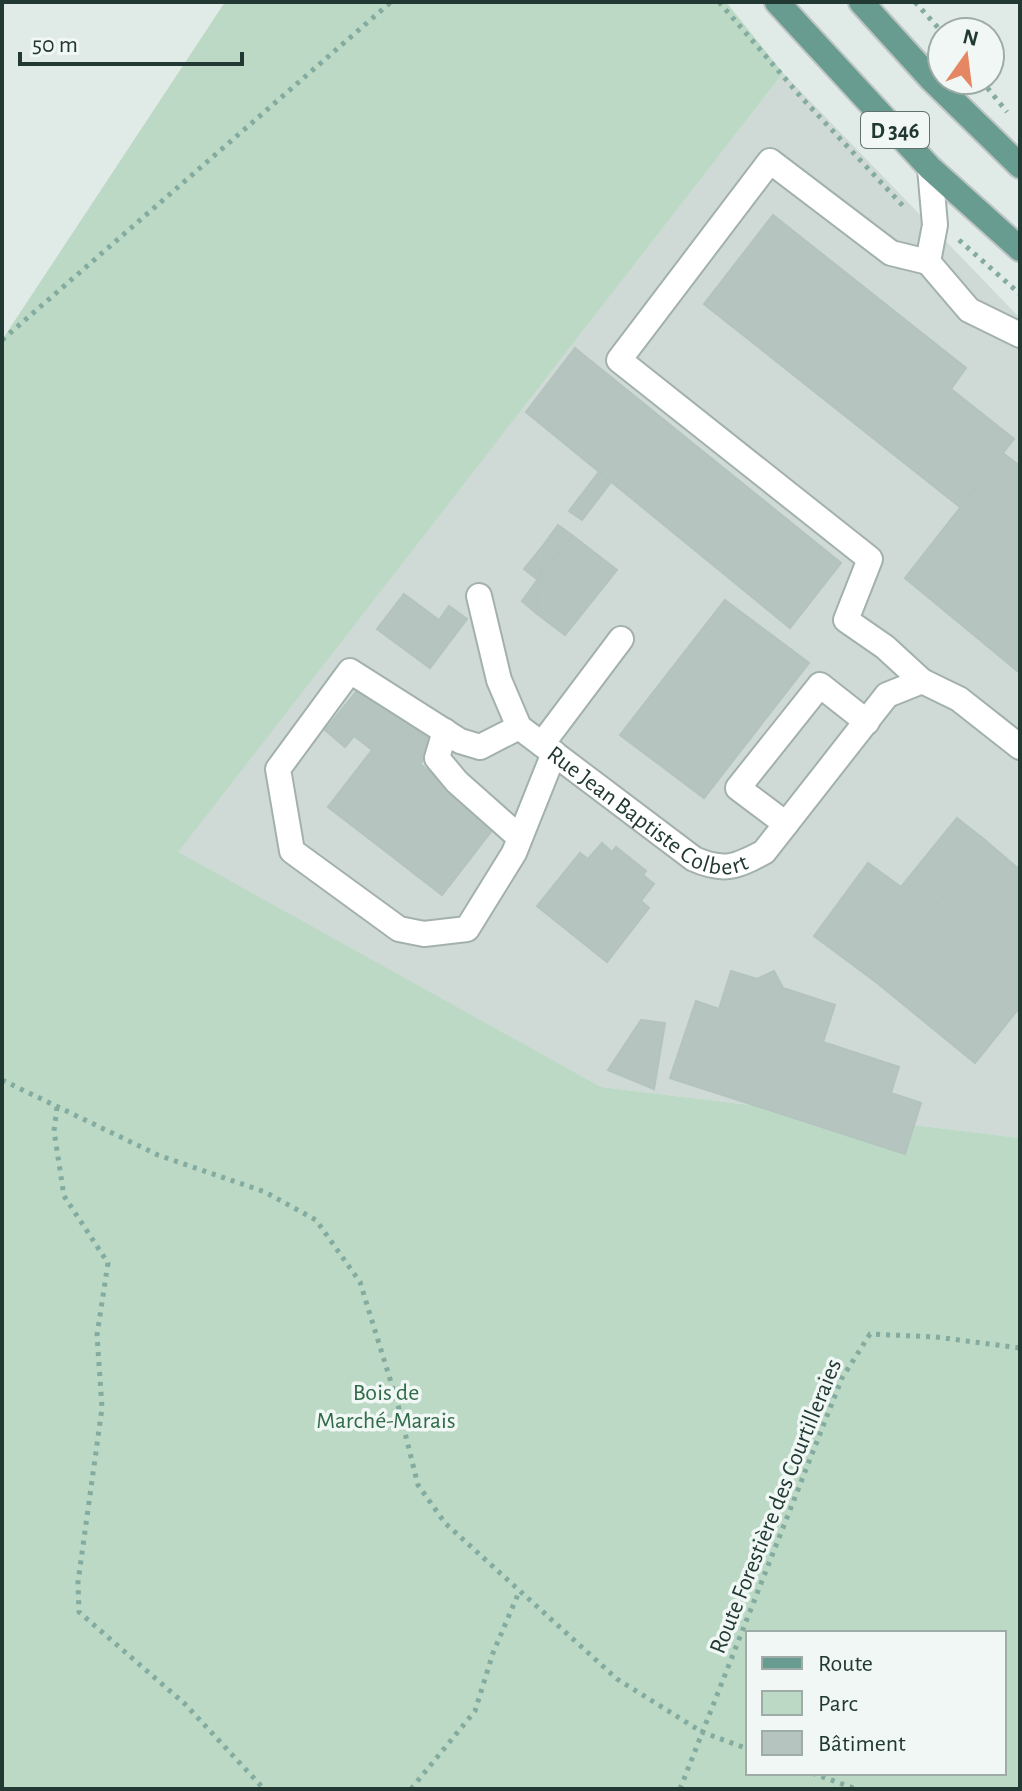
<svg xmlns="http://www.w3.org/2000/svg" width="1022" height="1791" viewBox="0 0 1022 1791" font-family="'Alegreya Sans',sans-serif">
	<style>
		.built { fill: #cfd9d5 }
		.green { fill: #bbd9c4; fill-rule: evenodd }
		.building { fill: #b6c4bf; stroke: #b3c3bd; stroke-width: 2 }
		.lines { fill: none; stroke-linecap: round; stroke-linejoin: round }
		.minor-casing { stroke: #a3b1ad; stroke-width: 28 }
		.major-casing { stroke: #bdc4c2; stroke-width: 28 }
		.path { stroke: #83aba0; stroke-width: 5; stroke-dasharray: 4 6; stroke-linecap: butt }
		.minor { stroke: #fff; stroke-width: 24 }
		.major { stroke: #699c90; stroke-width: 24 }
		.labels { text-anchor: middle; stroke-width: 7; stroke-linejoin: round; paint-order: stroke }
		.shield { fill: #f0f7f4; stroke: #60726d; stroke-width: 2 }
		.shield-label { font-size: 22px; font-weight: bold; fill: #223933 }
		.street-label { font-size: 24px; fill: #223933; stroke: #f0f7f4 }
		.park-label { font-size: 24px; fill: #306c49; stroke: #f0f7f4 }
	</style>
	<rect width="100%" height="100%" fill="#e0eae6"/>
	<path class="built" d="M783 73 1020 318V1138L601 1087 177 852Z"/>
	<path class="green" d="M225 2H726L783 73 178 852 601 1087 1020 1138V1789H2V340ZM748 1633H1004V1773H748Z"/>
	<path class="building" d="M773 215 966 368 951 389 1014 439 960 507 704 304Z
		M575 348 841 563 790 628 526 412Z
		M1003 453 1020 466V673L905 578Z
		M599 472 611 482 582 520 569 511Z
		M558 525 573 536 540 576 545 543Z
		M573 536 617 570 565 635 536 613 540 576Z
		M545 543 540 576 538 580 524 569Z
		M540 576 536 613 522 601Z
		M404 594 439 620 449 606 467 619 430 668 377 629Z
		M725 600 809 663 704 798 620 735Z
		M361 686 435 744 420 764 440 780 384 850 328 807 372 750 354 736 345 747 325 730Z
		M440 780 497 824 442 895 384 850Z
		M957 818 986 841 876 982 814 936 868 863 901 887Z
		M986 841 1020 870V1007L975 1063 876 982Z
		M602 843 612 852 616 847 646 871 643 875 654 884 641 901 649 908 607 962 537 906 580 853 588 859Z
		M731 971 757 979 774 971 783 988 835 1005 823 1042 899 1067 891 1093 921 1103 905 1154 670 1078 696 1001 719 1009Z
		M641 1020 665 1023 654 1089 608 1070Z"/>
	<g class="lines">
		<g class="minor-casing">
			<g id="minor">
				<path d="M930 168 935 225 928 262 969 310 1020 335"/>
				<path id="s1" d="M479 596 499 680 519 727 694 859C724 872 736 867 764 852L887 695 922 681 959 699 1020 747"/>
				<path d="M922 681 885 647 846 620 870 559 619 360 770 161 891 253 928 262"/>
				<path d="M519 727 480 747 460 741 350 671 278 769 292 851 399 929 424 934 467 929 514 853 554 753"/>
				<path d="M445 731 437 758 457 782 519 837"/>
				<path d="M542 744 621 639"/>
				<path d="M786 824 738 788 820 685 867 722"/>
			</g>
		</g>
		<g class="major-casing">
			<path id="major" d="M777 2 930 168 1020 249
				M861 2 931 79 1020 166"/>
		</g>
		<path class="path" d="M719 2 801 97 906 209
			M915 2 942 32
			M981 80 1007 112
			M959 240 1020 294
			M2 340 391 2
			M2 1080 158 1155 265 1192 316 1220 360 1282 398 1405 418 1485 445 1523 617 1679 702 1732 748 1749
			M57 1107 54 1131 64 1196 108 1263 97 1335 102 1408 78 1582 79 1612 185 1704 264 1789
			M812 1773 856 1789
			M411 1789 475 1711 493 1653 519 1592
			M680 1789 842 1378 870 1334 936 1337 1020 1348"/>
		<use href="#minor" class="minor"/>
		<use href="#major" class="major"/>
	</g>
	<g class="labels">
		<rect class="shield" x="861" y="112" width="68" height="36" rx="6"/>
		<g class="shield-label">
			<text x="895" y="138">D 346</text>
		</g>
		<g class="street-label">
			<text dy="8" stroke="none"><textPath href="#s1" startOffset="294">Rue Jean Baptiste Colbert</textPath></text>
			<text transform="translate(775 1506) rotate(-68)" y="8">Route Forestière des Courtilleraies</text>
		</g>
		<g class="park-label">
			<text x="386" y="1400">Bois de<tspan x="386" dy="28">Marché-Marais</tspan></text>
		</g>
	</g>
	<rect width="1022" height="1791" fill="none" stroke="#223933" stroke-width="8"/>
	<rect x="746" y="1631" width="260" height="144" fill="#f0f7f4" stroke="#9eaba7" stroke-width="2"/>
	<rect x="762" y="1657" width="40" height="12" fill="#699c90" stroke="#9eaba7" stroke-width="2"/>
	<text x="818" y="1671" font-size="24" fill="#223933">Route</text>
	<rect x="762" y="1691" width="40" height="24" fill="#bbd9c4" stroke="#9eaba7" stroke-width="2"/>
	<text x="818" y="1711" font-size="24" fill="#223933">Parc</text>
	<rect x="762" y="1731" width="40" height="24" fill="#b6c4bf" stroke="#9eaba7" stroke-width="2"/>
	<text x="818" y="1751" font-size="24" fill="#223933">Bâtiment</text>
	<g transform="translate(966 56) rotate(14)"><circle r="38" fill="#f0f7f4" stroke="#9eaba7" stroke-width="2"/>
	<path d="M0-6L14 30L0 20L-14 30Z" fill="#e68763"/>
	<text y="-12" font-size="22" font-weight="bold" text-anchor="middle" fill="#223933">N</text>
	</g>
	<path d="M20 52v12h222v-12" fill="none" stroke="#223933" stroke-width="4"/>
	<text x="32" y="52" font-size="24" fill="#223933" stroke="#f0f7f4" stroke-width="6" paint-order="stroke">50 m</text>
</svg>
